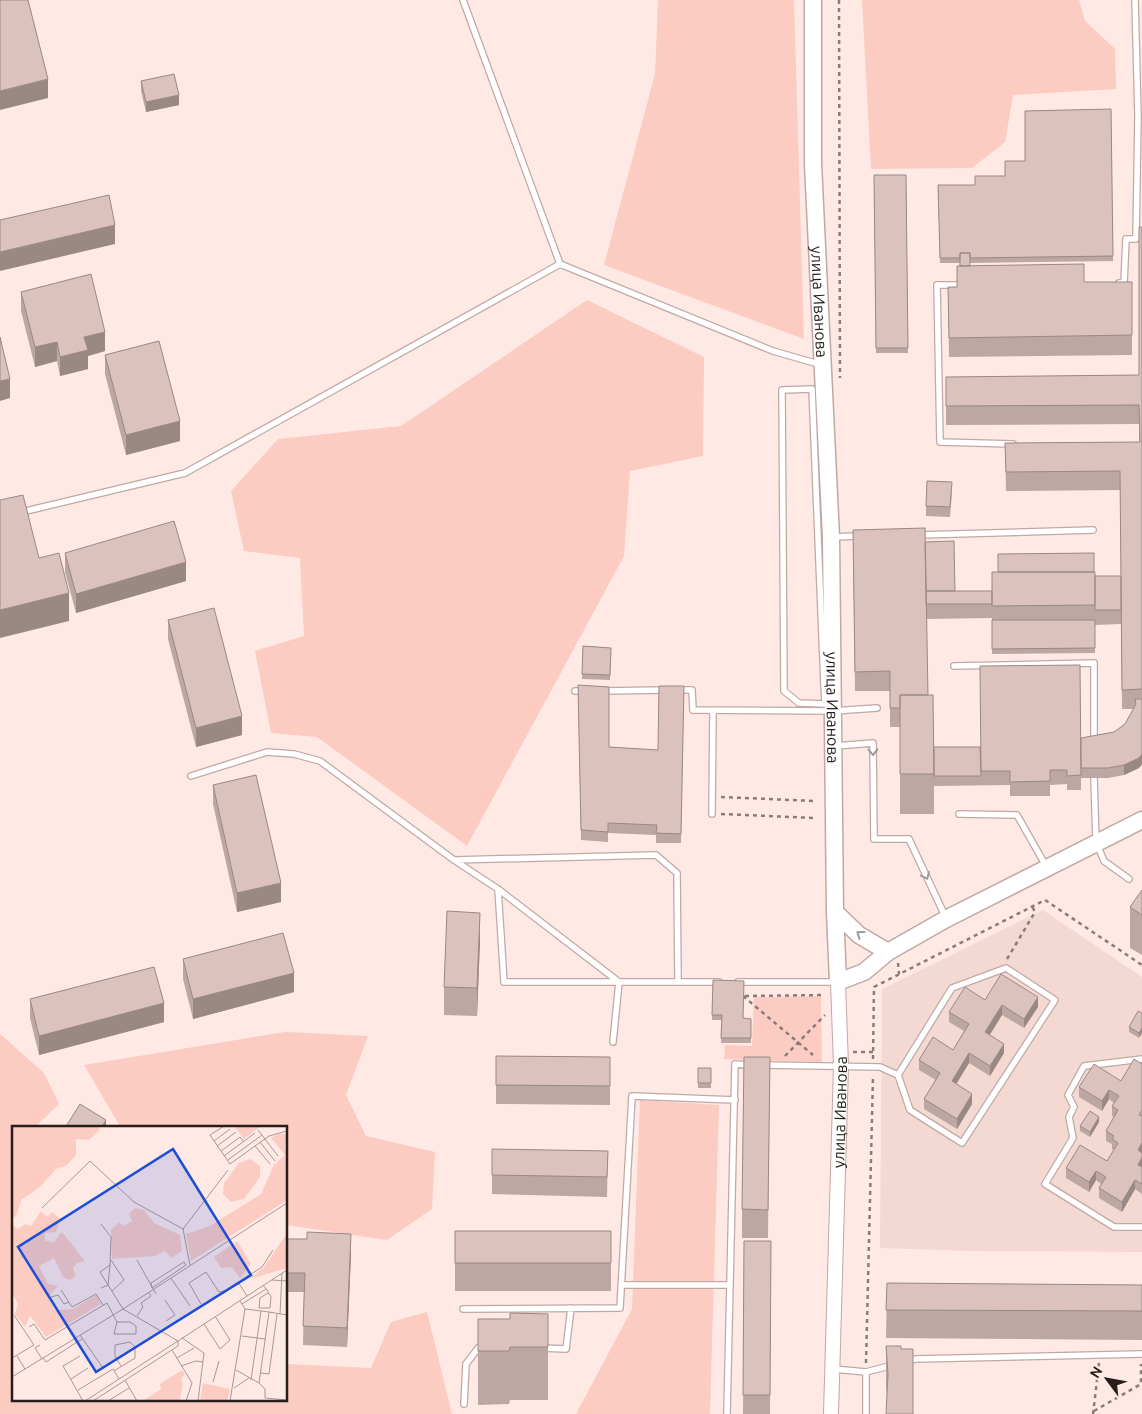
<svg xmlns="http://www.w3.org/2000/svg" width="1142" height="1414" viewBox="0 0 1142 1414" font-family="Ubuntu,sans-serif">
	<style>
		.built { fill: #f4d9d3 }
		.green { fill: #fccbc1 }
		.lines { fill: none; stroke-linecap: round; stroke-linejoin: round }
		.service-casing { stroke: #c1a8a3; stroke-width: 8 }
		.tertiary-casing { stroke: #c1a8a3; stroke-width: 16 }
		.secondary-casing { stroke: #c1a8a3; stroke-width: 19 }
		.path { stroke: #8b7c79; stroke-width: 2.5; stroke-dasharray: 4 4; stroke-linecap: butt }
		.service { stroke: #fff; stroke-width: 5.5 }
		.tertiary { stroke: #fff; stroke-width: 14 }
		.secondary { stroke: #fff; stroke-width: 16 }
		.wall { fill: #bca7a3; fill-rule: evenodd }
		.shaded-wall { fill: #998884 }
		.building { fill: #dbc2bd; stroke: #998884 }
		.oneway { stroke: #9e9a99 }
		.labels { text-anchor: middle; stroke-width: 4.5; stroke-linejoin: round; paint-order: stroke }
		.street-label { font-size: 16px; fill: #271e1c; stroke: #ffe9e5 }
		.inset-road { fill: none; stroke: #a99895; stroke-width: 1 }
		.view { fill: #1d4ed8; fill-opacity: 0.15; stroke: #1d4ed8; stroke-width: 2.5 }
		.inset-edge { fill: none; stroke: #271e1c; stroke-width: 2.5 }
	</style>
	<rect width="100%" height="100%" fill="#ffe9e5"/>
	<path class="built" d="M1043 910 1142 977V1252L969 1251 880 1248 882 989Z"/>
	<path class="green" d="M658 0H794L804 339 604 265 655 74Z
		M862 0H1079L1085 21 1115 49 1116 89 1013 95 1005 142 972 168 871 169Z
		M587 300 704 357 703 456 630 471 624 556 467 846 317 737 271 733 255 651 304 636 300 558 244 551 231 491 278 439 401 426Z
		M821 996 822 1062 724 1059 725 1045 752 1046 754 997Z
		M285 1032 368 1036 346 1095 366 1136 435 1152 432 1209 387 1240 286 1225V1128H121L84 1065Z
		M0 1034 44 1073 59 1104 34 1128H14V1400H286V1364L371 1368 391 1322 427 1312 452 1414H0Z
		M640 1100 719 1105 710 1414H576L632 1309Z"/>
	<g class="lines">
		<g class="service-casing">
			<path id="service" d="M463 0 560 264 773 351 822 365
				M1119 283H1124L1126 239H1136L1138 116 1135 0
				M962 285H937L940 442 1013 444
				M812 389 824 685 825 704 799 703 784 691 782 390Z
				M22 512 185 473 560 264
				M918 535 1093 530
				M833 537 859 536
				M954 666 1094 663V742
				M677 690H692L693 710 833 711 877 708
				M575 691H586
				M602 691 666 690
				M835 746 873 743 874 839H909L946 918
				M191 776 267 752 294 754 320 761 454 860 498 889 504 982H719
				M1094 778 1096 842 1104 861 1129 879
				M712 814 713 710
				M959 814 1017 815 1046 866
				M454 860 656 855 677 873 678 982
				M498 889 619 982 613 1042
				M1006 968 1055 1000 962 1143 910 1110 898 1075 952 988Z
				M738 982H836
				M1142 1059 1084 1066 1068 1095 1074 1107 1069 1117 1073 1138 1045 1184 1114 1227H1142
				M764 1065 880 1067 898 1075
				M621 1285H730
				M463 1309 620 1308 632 1096 735 1100
				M542 1348 566 1349 571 1308
				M907 1362 915 1359 1141 1354
				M833 1369 866 1372 893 1365
				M866 1372V1414
				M464 1404 466 1364 479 1347 485 1348
				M727 1414 735 1064 750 1065"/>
		</g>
		<g class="tertiary-casing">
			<g id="tertiary">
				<path id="s1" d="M831 1414 841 1066 838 982"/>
			</g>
		</g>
		<g class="secondary-casing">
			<g id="secondary">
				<path id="s2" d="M813 0V164L831 537 835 912 838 982 864 972 888 952 946 919 1142 820"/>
				<path d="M835 912 859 935 888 952"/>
			</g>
		</g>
		<path class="path" d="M839 0 840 378
			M721 797 815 801
			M721 814 815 818
			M1007 959 1035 912 1032 906
			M898 963 899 974
			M743 996 813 1055
			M745 996 824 995
			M853 1052H873
			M785 1056 825 1015
			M873 1059 874 987 1045 900 1142 965
			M866 1363 873 1077
			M1094 1411 1141 1384V1364
			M1093 1414 1099 1363"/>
		<use href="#service" class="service"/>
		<use href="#tertiary" class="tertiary"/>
		<use href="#secondary" class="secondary"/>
	</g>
	<path class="wall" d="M141 81 179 105 146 112 141 91Z
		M1111 109 1113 261 970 263V266L1084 282H1132V355L949 357 948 287H957L960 263H940L938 185H975L1005 176 1025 161Z
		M874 175H906L908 353H876Z
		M1142 227V764L1139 768 1124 775 1108 778H1081V790H1067V784L1050 785V796H1010V785L934 786V814H900V727H890V691H855L853 549 925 542 955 591H992L1095 576H1121L1120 490 1006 491 1005 443 1139 442V424L946 425V377L1139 375ZM992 618V654L1095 653V625L1121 624V623L1122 709H1134L1125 724 1114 732 1081 747H934L928 695 926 619Z
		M21 292 105 351 88 356V369L60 376 57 361 35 367 21 311Z
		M105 355 180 441 126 455 105 374Z
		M952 492 950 517 926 516V506Z
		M65 553 186 581 76 613 65 572Z
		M168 620 242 735 196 747 168 639Z
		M583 646 611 648 610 680 582 679Z
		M578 685 609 747 658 750 684 686 681 843H656V835L608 833V842L581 840Z
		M213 785 281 902 237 912 213 804Z
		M1142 890V955L1130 948V907Z
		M480 941 477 1016 444 1015V987Z
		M183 959 294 992 193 1019 183 979Z
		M713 980 743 1018 751 1019V1043H721L722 1020H712Z
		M30 999 164 1022 39 1055 30 1018Z
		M985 1000 1038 1007 1024 1028 1002 1015 990 1035 1004 1053 990 1076 969 1063 956 1084 972 1104 957 1129 924 1109V1099L936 1080 919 1070V1060L953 1050 964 1031 949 1022V1012Z
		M1142 1013 1139 1038 1129 1032V1027Z
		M496 1056 610 1057V1105L496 1104Z
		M770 1057 768 1238H742V1209Z
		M1142 1064V1194L1135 1189 1122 1212 1099 1198V1188L1101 1184 1096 1180 1089 1192 1066 1178V1168L1107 1161 1114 1150 1112 1149V1144L1106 1141V1131L1114 1117 1112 1116V1106L1114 1103 1109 1099 1102 1111 1079 1097V1087L1121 1081Z
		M698 1068H711V1088H698Z
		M1099 1122 1090 1137 1080 1131V1126Z
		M608 1151 607 1197 492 1194V1175Z
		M455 1231H611V1291H455Z
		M286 1239 351 1254 347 1347 303 1345 304 1292H286Z
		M744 1241H771L770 1414H743Z
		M887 1283 1142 1285V1340L886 1338Z
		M548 1314V1400H510L509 1404 478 1405V1319H510Z
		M886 1346H901L887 1397 886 1387Z"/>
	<path class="shaded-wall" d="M48 79V98L0 110V91Z
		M179 95V105L146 112V102Z
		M115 225V244L0 271V252Z
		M105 332V351L88 356V369L60 376V357L84 337Z
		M57 342V361L35 367V347Z
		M10 379V398L0 401V381Z
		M180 421V441L126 455V435Z
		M186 562V581L76 613V594Z
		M69 593V621L0 638V610Z
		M242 716V735L196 747V728Z
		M1142 754V764L1139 768 1124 775V765Z
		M281 883V902L237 912V893Z
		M480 913V941L477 1016V988Z
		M294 973V992L193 1019V999Z
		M1038 997V1007L1024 1028V1019Z
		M164 1003V1022L39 1055V1036Z
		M1002 1005V1015L985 1042V1032Z
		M1142 1028V1033L1139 1038V1033Z
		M1004 1044V1053L990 1076V1066Z
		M969 1053V1063L952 1091V1081Z
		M1109 1090V1099L1102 1111V1101Z
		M972 1094V1104L957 1129V1119Z
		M1099 1117V1122L1090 1137V1132Z
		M106 1120V1128H101Z
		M1142 1143V1153L1138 1150Z
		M1142 1157V1167L1138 1165Z
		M1096 1171V1180L1089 1192V1182Z
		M1135 1180V1189L1122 1212V1202Z
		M351 1234V1254L347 1347V1328Z"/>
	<path class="building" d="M0 0H28L48 79 0 91Z
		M174 74 179 95 146 102 141 81Z
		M1111 109 1113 256 970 258V253H960V258H940L938 185H975V176H1005V161H1025V111Z
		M874 175H906L908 348H876Z
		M109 195 115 225 0 252V220Z
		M1139 227H1142V689L1122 690 1120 471 1006 472 1005 443 1140 442 1139 405 946 406V377L1139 375Z
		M960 253H970V266H960Z
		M1084 264V282H1132V335L949 338 948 287H957V266Z
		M91 274 105 332 84 337 88 350 60 357 57 342 35 347 21 292Z
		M0 337 10 379 0 381Z
		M159 341 180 421 126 435 105 355Z
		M927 481 952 482 950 507 926 506Z
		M23 495 39 558 59 553 69 593 0 610V500Z
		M174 521 186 562 76 594 65 553Z
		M925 528 928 695H900V708H890V671L855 672 853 530Z
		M954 541 955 591H926L925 542Z
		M1094 553V572H998V554Z
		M992 572H1095V605L992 606Z
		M1095 576H1121V610H1095Z
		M926 591H992V604H926Z
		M214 608 242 716 196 728 168 620Z
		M992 620H1095V648L992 649Z
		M583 646 611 648 610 675 582 674Z
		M1080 665 1081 775 1067 776V770H1050V781L1010 782V771H981L980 666Z
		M578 685 609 687V747L658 750 659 686H684L681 834 656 833 657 825 608 823V832L581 830Z
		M900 695H933L934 774H900Z
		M1135 699H1142V754L1139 758 1124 765 1108 768H1081V738L1114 732 1125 724 1136 704Z
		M934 747H980L981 776H934Z
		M256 775 281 883 237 893 213 785Z
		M1142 890V915L1130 907Z
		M447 911 480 913 477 988 444 987Z
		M283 933 294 973 193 999 183 959Z
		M154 967 164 1003 39 1036 30 999Z
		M1001 974 1038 997 1024 1019 1002 1005 985 1032 1004 1044 990 1066 969 1053 952 1081 972 1094 957 1119 924 1099 940 1073 919 1060 933 1037 953 1050 969 1024 949 1012 965 987 985 1000Z
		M713 980 744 981 743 1018 751 1019V1038H721L722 1015H712Z
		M1138 1011 1142 1013V1028L1139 1033 1129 1027Z
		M496 1056 610 1057V1086L496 1085Z
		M744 1057H770L768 1210 742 1209Z
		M1134 1059 1142 1064V1110L1139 1115 1142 1116V1143L1138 1150 1142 1153V1157L1138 1165 1142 1167V1184L1135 1180 1122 1202 1099 1188 1106 1177 1096 1171 1089 1182 1066 1168 1080 1145 1107 1161 1118 1143 1112 1139 1114 1136 1106 1131 1118 1110 1112 1106 1119 1096 1109 1090 1102 1101 1079 1087 1094 1064 1121 1081Z
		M698 1068H711V1083H698Z
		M80 1104 106 1120 101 1128H65Z
		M1090 1111 1099 1117 1090 1132 1080 1126Z
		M492 1149 608 1151 607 1177 492 1175Z
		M455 1231H611V1263H455Z
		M307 1232 351 1234 347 1328 303 1326 305 1273H286V1239H307Z
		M744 1241H771L770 1395H743Z
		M887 1283 1142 1285V1311L886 1310Z
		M510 1313 548 1314V1347H510L509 1351H478V1319H510Z
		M886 1346H901V1349H913V1414H886L888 1374Z"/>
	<defs><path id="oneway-chevron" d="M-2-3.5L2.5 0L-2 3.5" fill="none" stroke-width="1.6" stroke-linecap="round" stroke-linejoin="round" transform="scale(1.25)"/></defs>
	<g class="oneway">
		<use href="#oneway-chevron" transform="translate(873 752) rotate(89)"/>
		<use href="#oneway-chevron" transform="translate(926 876) rotate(65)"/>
		<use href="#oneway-chevron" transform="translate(860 934) rotate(-143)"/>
	</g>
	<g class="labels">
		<g class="street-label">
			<text dy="6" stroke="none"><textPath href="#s2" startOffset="302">улица Иванова</textPath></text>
			<text dy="6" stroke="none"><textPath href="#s2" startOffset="708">улица Иванова</textPath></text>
			<text dy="6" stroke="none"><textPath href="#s1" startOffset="302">улица Иванова</textPath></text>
		</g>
	</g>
	<g transform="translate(12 1126)">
		<rect width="275" height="275" fill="#ffe9e5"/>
		<path d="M0 0H87V4L77 14 64 13V29L55 39 44 43 28 61 9 74 4 91 0 90ZM222 0H249L232 13ZM267 8H275V74L179 135 174 108 198 100 249 68 262 39 273 29 259 12ZM238 33 248 40V51L232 73 219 76 211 68 212 57 227 37ZM123 82 132 84 142 97 168 109 170 125 159 132 153 125 143 130 100 133 99 104 107 96 112 100 120 95 117 88ZM29 85 35 91 41 86 48 93 44 106 33 107V115L42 116 50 106 73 135 65 137 61 142 64 150 58 154 51 151 42 132 27 140 36 158 46 160 36 171 43 184 61 183 84 169 89 178 34 211 18 190 13 201 3 188 6 178 0 166V99L6 103 13 98 19 100ZM275 107V142L238 153 252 141ZM225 115 239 138 228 152 220 141 209 142 202 131ZM170 244 173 248 169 253 171 258 168 273 173 275H131L149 263 148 258ZM191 257 218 263 215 275H188Z" fill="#fccbc1"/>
		<path class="inset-road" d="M212 0 198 9 218 38 257 10 275 5M246 4 266 30M202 15 218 3M248 16 263 35M205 20 224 6M243 20 258 38M209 25 228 11 232 16M212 30 243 7M216 34 250 9M30 82 78 35 122 76 171 103M99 134 112 154 100 165M125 134 144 168M172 136 174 139 140 162 139 157ZM178 139 171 103 216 44M159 152 178 180M260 154 275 155M226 156 235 170M251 159 256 165V167L259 170 258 182H247L248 172 256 167M89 162 96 159 98 139M49 164 60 181 84 168 91 179M39 171 46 169 52 178 57 176M153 174 163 189 154 195M189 178 177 157 194 146 207 166 213 165 250 141 261 124M230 178 254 163M233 183 257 186 247 257M257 186 275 189M268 188 270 147M125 190 131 181 129 177 139 170 136 166M105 196H118L124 200V208H102ZM192 198 208 223 218 214 203 190M17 201 22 198 33 214 95 177 105 196M68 209 91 242M230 210 253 213M170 212 192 227 186 275M166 215 275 144M166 215 111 183 275 77M28 219 23 222 30 233M160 224 180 257 174 275M5 230 13 243M68 230 51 240 71 275M0 232 22 219 2 189M31 232 34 236 70 213M165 232 182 222M169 240 184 235 191 236M224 244 247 257 253 263V272L275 274M102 245 123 232V221L118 216 103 219V230L109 240M249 247 257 248 265 188M0 251 111 183 88 146 98 139 99 111 89 98M59 253 76 242M113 254 125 275M239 254 249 185M201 256 207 235M222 262 237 252M66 264 101 243 107 253M73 275 166 215M81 275 166 220V215M96 275 117 262M218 275 233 183 228 175"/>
		<path class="view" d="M161 23 239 149 84 246 6 121Z"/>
		<rect width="275" height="275" class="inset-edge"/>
	</g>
	<g transform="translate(1107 1379) rotate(302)" stroke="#ffe9e5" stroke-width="4" paint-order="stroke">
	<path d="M0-4L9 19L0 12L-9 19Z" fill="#271e1c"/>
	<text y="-8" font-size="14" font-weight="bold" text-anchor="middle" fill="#271e1c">N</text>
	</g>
</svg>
